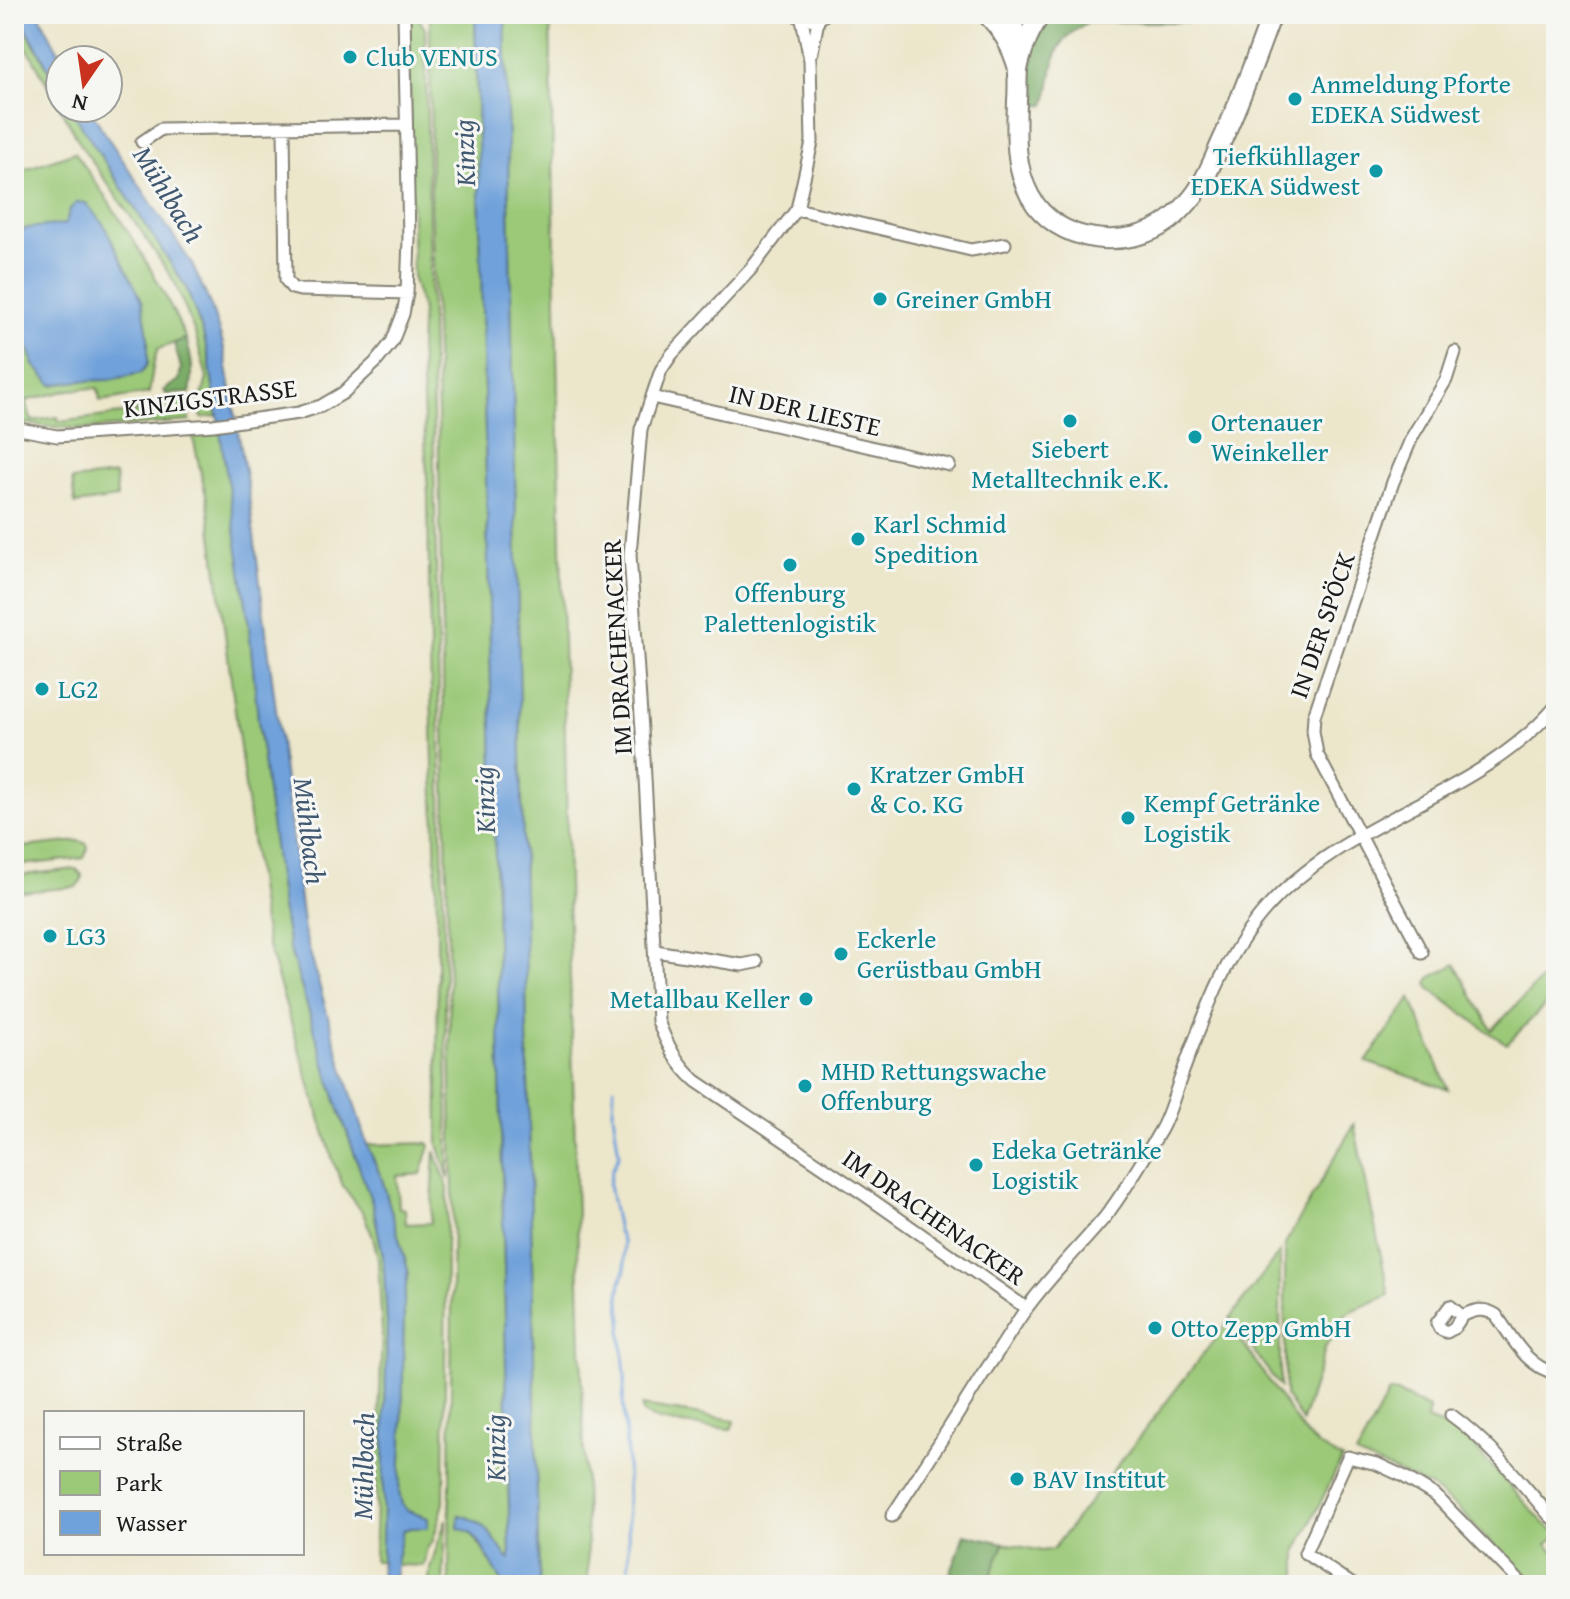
<svg xmlns="http://www.w3.org/2000/svg" width="1570" height="1599" viewBox="0 0 1570 1599" font-family="'Gentium Book Plus',serif">
	<style>
		.green { fill: #9bc978; stroke: #5c724a; stroke-width: 2 }
		.forest { fill: #7cad68; stroke: #4c6442; stroke-width: 2 }
		.water { fill: #6fa1da; stroke: #465e7b; stroke-width: 2 }
		.lines { fill: none; stroke-linecap: round; stroke-linejoin: round }
		.stream { stroke: #6fa1da; stroke-width: 3 }
		.minor-casing { stroke: #848174; stroke-width: 15 }
		.primary-casing { stroke: #848174; stroke-width: 22 }
		.minor { stroke: #fff; stroke-width: 11 }
		.primary { stroke: #fff; stroke-width: 18 }
		.culture-dot { fill: #0f9aa8; stroke: #f6f6f2; stroke-width: 3 }
		.labels { text-anchor: middle; stroke-width: 6; stroke-linejoin: round; paint-order: stroke }
		.culture-label { font-size: 26px; fill: #0d838f; stroke: #f6f6f2; text-anchor: start }
		.street-label { font-size: 26px; fill: #1c1c1c; stroke: #f6f6f2 }
		.water-label { font-size: 28px; font-style: italic; fill: #415871; stroke: #f6f6f2 }
	</style>
	<rect width="100%" height="100%" fill="#f6f6f2"/>
	<filter id="ink" filterUnits="userSpaceOnUse"><feTurbulence type="fractalNoise" baseFrequency=".0125" numOctaves="2"/><feDisplacementMap in="SourceGraphic" scale="16" xChannelSelector="R" yChannelSelector="G"/><feConvolveMatrix kernelMatrix="1 2 1 2 8 2 1 2 1" color-interpolation-filters="sRGB"/></filter>
	<filter id="wash" filterUnits="userSpaceOnUse"><feTurbulence type="fractalNoise" baseFrequency=".006" numOctaves="4" result="noise"/><feDisplacementMap in="SourceGraphic" scale="32" xChannelSelector="R" yChannelSelector="G"/><feGaussianBlur stdDeviation="1.8" result="paint"/><feColorMatrix in="noise" values="0 0 0 0 0 0 0 0 0 0 0 0 0 0 0 0 0 1.4 0 .05"/><feComposite in="paint" operator="in"/></filter>
	<g filter="url(#wash)">
		<rect width="100%" height="100%" fill="#ece6cb"/>
		<path class="green" d="M408 14H416L425 29 449 1179 438 1144 437 909 430 653 428 496 420 344 422 310 413 279Z
			M430 14H475L499 1025 510 1559 507 1558C494 1540 483 1518 459 1515 474 1539 492 1559 504 1585H449L453 1195 438 411 431 199Z
			M505 14H550L570 977 588 1585H539Z
			M21 21 60 90V108H70L186 287 203 333 209 359 217 416 202 418 199 407 207 378 195 333 175 283 143 234 82 147 14 24Z
			M75 152C116 212 157 272 186 339L158 349C152 363 152 378 149 393L100 401 98 388 69 390 25 401 32 421 58 417 59 422 137 412 138 405 182 401 186 404 190 421 86 429 44 426 14 422V206L21 202 17 172Z
			M221 432 248 617 259 729 282 907 289 946 336 1101 373 1206 383 1256 387 1323 382 1561H374L382 1333 378 1258 373 1237 363 1213 343 1186 333 1161 267 943 262 916 208 504 193 438 198 433Z
			M115 475 117 498 75 504 72 480Z
			M79 841 87 844 88 848 84 858 14 866V848Z
			M76 869 82 875C82 881 81 883 76 887L23 892 17 888V879L23 875Z
			M1455 964 1492 1030 1556 964V994L1507 1044 1490 1033 1430 989 1427 983 1430 978Z
			M1411 998 1448 1089 1366 1062Z
			M1354 1124 1389 1295 1347 1313 1326 1346 1302 1421 1285 1395V1244Z
			M428 1143 430 1146 421 1174 397 1176 399 1208 405 1209 406 1224 431 1223 435 1151 448 1188 446 1247 444 1503 432 1543 427 1548 423 1566 399 1565 396 1563 400 1534 403 1530 411 1528H428V1519L408 1512 402 1505 399 1492 402 1445 404 1302 408 1270 382 1179 367 1145Z
			M1280 1252V1387L1230 1318Z
			M1228 1322 1304 1432 1319 1446 1342 1459 1297 1550V1585H989V1581L1004 1543 1042 1551 1053 1549Z
			M1389 1392 1398 1393 1429 1408 1427 1420 1461 1433 1544 1523 1556 1532V1537L1547 1544 1556 1553C1556 1571 1560 1585 1536 1585L1525 1572 1521 1575 1459 1509 1429 1486 1356 1455Z
			M642 1406 735 1420 731 1429C712 1427 656 1424 643 1413Z
			M446 1519 443 1585H429L430 1568Z"/>
		<path class="forest" d="M1053 14H1264L1260 22H1088C1045 46 1057 67 1045 105L1035 106C1029 66 1027 46 1053 14Z
			M186 339C192 358 194 373 190 393L166 394 164 390 179 380 181 368 174 343Z
			M964 1534 1004 1543 989 1581V1585H945L955 1562Z"/>
		<path class="water" d="M19 14H39L63 60H60V90Z
			M475 14H505L539 1585H504L478 1540 470 1532 458 1528 459 1515C482 1518 496 1540 507 1558L510 1559 499 1025Z
			M70 108H90L102 129 192 264 211 306 223 344 248 488 304 931 337 1048 367 1145 382 1179 408 1270 404 1302 402 1445 399 1492 402 1505 408 1511 428 1518V1528H411L403 1530 396 1563 395 1585H381L387 1323 383 1256 373 1206 336 1101 289 946 282 907 259 729 248 617 209 359 203 333 186 287Z
			M77 202 86 203 104 225 142 300 148 335V364L141 373 109 380 79 381 52 385 34 365 19 316 14 311V234L27 228 65 224 70 209Z"/>
		<g class="lines">
			<path class="stream" d="M614 1087 613 1113 619 1155 612 1170 609 1185 618 1231 623 1243 625 1270 621 1282 619 1295 622 1319 621 1331 625 1375 623 1401 627 1455 629 1585"/>
		</g>
	</g>
	<g filter="url(#ink)">
		<g class="lines">
			<g class="minor-casing">
				<path id="minor" d="M801 14 810 60 812 142 797 209 751 269 672 354 661 370 641 429 630 555 644 759 658 1021C667 1045 677 1064 696 1081L865 1195 1026 1308
					M812 52 819 15
					M284 127 286 280 292 288 300 290 407 293
					M142 142 161 129 405 125
					M797 209 971 250 1005 244
					M652 397 949 465
					M14 428 57 436 213 425 299 413 321 406 343 393 375 363 392 342 403 314 407 293 409 239 404 14
					M655 951 742 965 757 962
					M1422 953 1317 754 1313 731 1314 716 1393 482 1412 437 1446 380 1455 352
					M1450 1306 1462 1316 1454 1328 1447 1332 1440 1329 1437 1323Z
					M1462 1316C1474 1310 1484 1307 1496 1315 1512 1337 1527 1368 1556 1373
					M1451 1415C1490 1443 1519 1480 1550 1516L1556 1521
					M892 1516C923 1469 953 1422 983 1374 998 1353 1011 1330 1026 1309 1050 1276 1079 1248 1105 1217 1126 1190 1143 1160 1160 1131 1170 1114 1175 1092 1182 1074 1204 1016 1224 956 1266 909 1347 817 1477 799 1556 706
					M1353 1585 1305 1553 1348 1457 1377 1464 1403 1476 1436 1496 1523 1585"/>
			</g>
			<g class="primary-casing">
				<path id="primary" d="M801 14 813 16 820 14
					M986 14C1003 30 1012 47 1018 69
					M1042 14C1030 29 1022 50 1018 70 1017 79 1018 90 1017 100 1016 132 1014 167 1030 196 1056 244 1128 252 1170 220 1178 214 1188 203 1195 194 1206 179 1213 161 1220 145 1240 102 1256 58 1272 14
					M1013 51 1014 14"/>
			</g>
			<use href="#minor" class="minor"/>
			<use href="#primary" class="primary"/>
		</g>
	</g>
	<g class="culture-dot">
		<circle cx="350" cy="57" r="8"/>
		<circle cx="1295" cy="99" r="8"/>
		<circle cx="1376" cy="171" r="8"/>
		<circle cx="880" cy="299" r="8"/>
		<circle cx="1070" cy="421" r="8"/>
		<circle cx="1195" cy="437" r="8"/>
		<circle cx="858" cy="539" r="8"/>
		<circle cx="790" cy="565" r="8"/>
		<circle cx="42" cy="689" r="8"/>
		<circle cx="854" cy="789" r="8"/>
		<circle cx="1128" cy="818" r="8"/>
		<circle cx="50" cy="936" r="8"/>
		<circle cx="841" cy="954" r="8"/>
		<circle cx="806" cy="999" r="8"/>
		<circle cx="805" cy="1086" r="8"/>
		<circle cx="976" cy="1165" r="8"/>
		<circle cx="1155" cy="1328" r="8"/>
		<circle cx="1017" cy="1479" r="8"/>
	</g>
	<g class="labels">
		<g class="culture-label">
			<text x="366" y="66">Club VENUS</text>
			<text x="1311" y="93">Anmeldung Pforte<tspan x="1311" dy="30">EDEKA Südwest</tspan></text>
			<text x="1360" y="165" text-anchor="end">Tiefkühllager<tspan x="1360" dy="30">EDEKA Südwest</tspan></text>
			<text x="896" y="308">Greiner GmbH</text>
			<text x="1211" y="431">Ortenauer<tspan x="1211" dy="30">Weinkeller</tspan></text>
			<text x="1070" y="458" text-anchor="middle">Siebert<tspan x="1070" dy="30">Metalltechnik e.K.</tspan></text>
			<text x="874" y="533">Karl Schmid<tspan x="874" dy="30">Spedition</tspan></text>
			<text x="790" y="602" text-anchor="middle">Offenburg<tspan x="790" dy="30">Palettenlogistik</tspan></text>
			<text x="58" y="698">LG2</text>
			<text x="870" y="783">Kratzer GmbH<tspan x="870" dy="30">&amp; Co. KG</tspan></text>
			<text x="1144" y="812">Kempf Getränke<tspan x="1144" dy="30">Logistik</tspan></text>
			<text x="66" y="945">LG3</text>
			<text x="857" y="948">Eckerle<tspan x="857" dy="30">Gerüstbau GmbH</tspan></text>
			<text x="790" y="1008" text-anchor="end">Metallbau Keller</text>
			<text x="821" y="1080">MHD Rettungswache<tspan x="821" dy="30">Offenburg</tspan></text>
			<text x="992" y="1159">Edeka Getränke<tspan x="992" dy="30">Logistik</tspan></text>
			<text x="1171" y="1337">Otto Zepp GmbH</text>
			<text x="1033" y="1488">BAV Institut</text>
		</g>
		<g class="street-label">
			<text transform="translate(210 398) rotate(-7)" y="9">KINZIGSTRASSE</text>
			<text transform="translate(805 410) rotate(13)" y="9">IN DER LIESTE</text>
			<text transform="translate(1322 625) rotate(-71)" y="9">IN DER SPÖCK</text>
			<text transform="translate(617 647) rotate(-93)" y="9">IM DRACHENACKER</text>
			<text transform="translate(934 1217) rotate(35)" y="9">IM DRACHENACKER</text>
		</g>
		<g class="water-label">
			<text transform="translate(464 153) rotate(-92)" y="10">Kinzig</text>
			<text transform="translate(169 194) rotate(58)" y="10">Mühlbach</text>
			<text transform="translate(484 800) rotate(-92)" y="10">Kinzig</text>
			<text transform="translate(310 831) rotate(83)" y="10">Mühlbach</text>
			<text transform="translate(495 1448) rotate(-91)" y="10">Kinzig</text>
			<text transform="translate(363 1466) rotate(-89)" y="10">Mühlbach</text>
		</g>
	</g>
	<rect width="1570" height="1599" fill="none" stroke="#f6f6f2" stroke-width="48"/>
	<rect x="44" y="1411" width="260" height="144" fill="#f6f6f2" stroke="#9f9f9c" stroke-width="2"/>
	<rect x="60" y="1437" width="40" height="12" fill="#ffffff" stroke="#9f9f9c" stroke-width="2"/>
	<text x="116" y="1451" font-size="24" fill="#1c1c1c">Straße</text>
	<rect x="60" y="1471" width="40" height="24" fill="#9bc978" stroke="#9f9f9c" stroke-width="2"/>
	<text x="116" y="1491" font-size="24" fill="#1c1c1c">Park</text>
	<rect x="60" y="1511" width="40" height="24" fill="#6fa1da" stroke="#9f9f9c" stroke-width="2"/>
	<text x="116" y="1531" font-size="24" fill="#1c1c1c">Wasser</text>
	<g transform="translate(84 84) rotate(193)"><circle r="38" fill="#f6f6f2" stroke="#9f9f9c" stroke-width="2"/>
	<path d="M0-6L14 30L0 20L-14 30Z" fill="#c8321e"/>
	<text y="-12" font-size="22" font-weight="bold" text-anchor="middle" fill="#1c1c1c">N</text>
	</g>
</svg>
